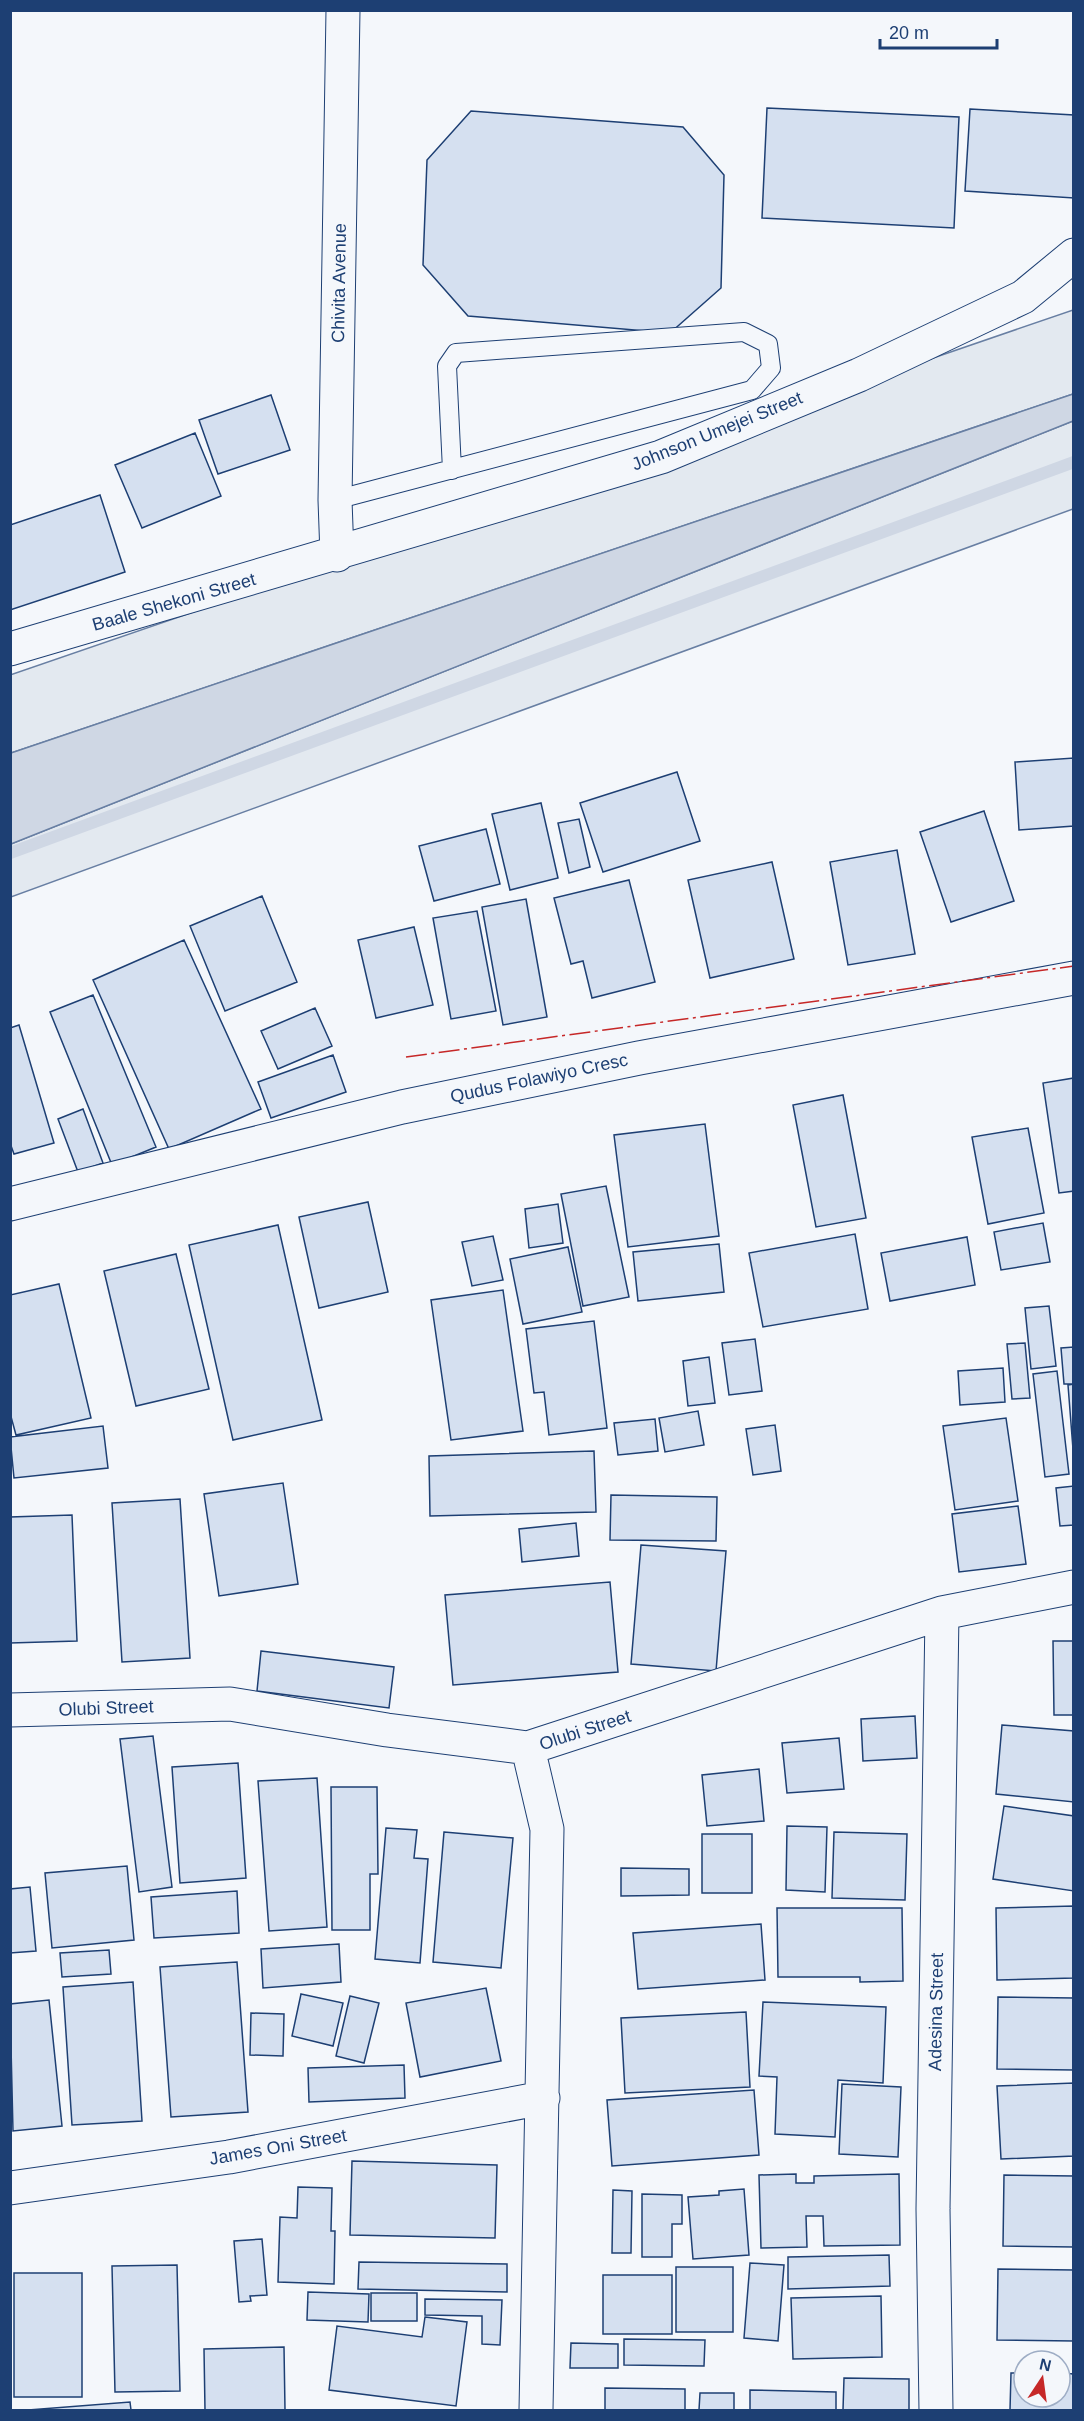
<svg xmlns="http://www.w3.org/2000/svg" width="1084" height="2421" viewBox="0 0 1084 2421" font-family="Arial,sans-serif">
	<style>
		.green { fill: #e3e9f0; stroke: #687fa3; stroke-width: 1.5 }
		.water { fill: #cfd7e4; stroke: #687fa3; stroke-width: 1.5 }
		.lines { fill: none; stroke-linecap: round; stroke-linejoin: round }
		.stream { stroke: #cfd7e4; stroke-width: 12 }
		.building { fill: #d5e0f0; stroke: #1d3f73; stroke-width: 1.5 }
		.service-casing { stroke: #1d3f73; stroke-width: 20 }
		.minor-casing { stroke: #1d3f73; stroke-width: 35 }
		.service { stroke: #f4f7fb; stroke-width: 18 }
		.minor { stroke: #f4f7fb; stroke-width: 33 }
		.power { stroke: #c62828; stroke-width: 1.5; stroke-dasharray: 21 4.5 3 4.5; stroke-linecap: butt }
		.labels { text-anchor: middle; stroke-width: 4.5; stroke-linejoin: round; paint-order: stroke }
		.street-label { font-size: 18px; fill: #1d3f73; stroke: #f4f7fb }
	</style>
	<rect width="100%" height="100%" fill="#f4f7fb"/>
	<path class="green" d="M1073 310V394L11 753 10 675Z
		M1073 421V509L11 897V844Z"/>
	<path class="water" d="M1073 394V421L11 844V753Z"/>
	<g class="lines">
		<path class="stream" d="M10 853 1074 462"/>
	</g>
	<path class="building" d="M767 108 959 117 954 228 762 218Z
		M970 109 1074 115V198L965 191Z
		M471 111 683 127 724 175 721 288 670 333 468 316 423 265 427 160Z
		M271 395 290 450 218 474 199 420Z
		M195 433 221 496 142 528 115 465Z
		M100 495 125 572 10 610V525Z
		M1074 758V826L1019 830 1015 762Z
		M677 772 700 841 603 872 580 803Z
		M541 803 558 878 510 890 492 814Z
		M984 811 1014 901 951 922 920 832Z
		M579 819 590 867 569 873 558 823Z
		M486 829 500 884 434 901 419 846Z
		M897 850 915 954 848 965 830 862Z
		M772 862 794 959 710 978 688 880Z
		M629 880 655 982 592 998 583 961 571 964 554 898Z
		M262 896 297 982 225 1011 190 926Z
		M526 899 547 1017 503 1025 482 907Z
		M477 911 496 1011 451 1019 433 918Z
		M414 927 433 1005 376 1018 358 940Z
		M184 940 261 1109 169 1149 93 980Z
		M93 995 156 1147 112 1165 50 1012Z
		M315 1008 332 1046 278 1069 261 1031Z
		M19 1025 54 1143 14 1154 10 1143V1028Z
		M333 1055 346 1092 271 1118 258 1082Z
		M1074 1078V1191L1059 1193 1043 1083Z
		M843 1095 866 1218 816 1227 793 1105Z
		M83 1109 103 1163 78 1172 58 1119Z
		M705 1124 719 1236 628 1247 614 1135Z
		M1028 1128 1044 1213 988 1224 972 1137Z
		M606 1186 629 1297 583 1306 561 1194Z
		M368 1202 388 1292 319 1308 299 1217Z
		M558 1204 563 1243 529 1248 525 1209Z
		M1043 1223 1050 1262 1001 1270 994 1232Z
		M278 1225 322 1420 233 1440 189 1245Z
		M855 1234 868 1309 763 1327 749 1253Z
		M493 1236 503 1280 472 1286 462 1242Z
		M967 1237 975 1285 890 1301 881 1253Z
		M719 1244 724 1292 638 1301 633 1252Z
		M568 1247 582 1312 523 1324 510 1259Z
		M176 1254 209 1389 136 1406 104 1271Z
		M59 1284 91 1418 16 1435 10 1413V1295Z
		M503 1290 523 1431 451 1440 431 1300Z
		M1049 1306 1056 1366 1031 1369 1025 1308Z
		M594 1321 607 1428 549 1435 544 1392 534 1393 526 1329Z
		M755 1339 762 1391 729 1395 722 1343Z
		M1025 1343 1030 1398 1012 1399 1007 1344Z
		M1074 1347V1384H1064L1061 1348Z
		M709 1357 715 1403 688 1406 683 1361Z
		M1003 1368 1005 1402 960 1405 958 1371Z
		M1057 1371 1069 1474 1045 1477 1033 1374Z
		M1074 1384V1462L1068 1385Z
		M698 1411 704 1445 665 1452 659 1418Z
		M1006 1418 1018 1501 955 1510 943 1426Z
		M655 1419 658 1451 618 1455 614 1423Z
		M775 1425 781 1471 753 1475 746 1429Z
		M103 1426 108 1468 14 1478 10 1437Z
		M594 1451 596 1512 430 1516 429 1456Z
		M283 1483 298 1584 219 1596 204 1494Z
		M1074 1486V1525L1060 1526 1056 1488Z
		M611 1495 717 1497 716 1541 610 1540Z
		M180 1499 190 1658 122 1662 112 1503Z
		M1018 1506 1026 1564 959 1572 952 1514Z
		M72 1515 77 1641 10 1643V1517Z
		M576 1523 579 1556 522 1562 519 1529Z
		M641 1545 726 1551 716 1671 631 1664Z
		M610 1582 618 1672 453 1685 445 1595Z
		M1053 1641H1074V1715H1054Z
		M261 1651 394 1667 389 1708 257 1691Z
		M915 1716 917 1758 863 1761 861 1719Z
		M1002 1725 1074 1731V1802L996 1794Z
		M153 1736 172 1887 139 1892 120 1739Z
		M839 1738 844 1789 787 1793 782 1743Z
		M238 1763 246 1878 180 1883 172 1767Z
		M759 1769 764 1821 707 1826 702 1775Z
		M317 1778 327 1927 269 1931 258 1781Z
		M331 1787H377L378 1874H370V1930H332Z
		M1004 1806 1074 1816V1891L993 1879Z
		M787 1826 827 1827 825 1892 786 1890Z
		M386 1828 417 1830 414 1858 428 1859 420 1963 375 1959Z
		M444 1832 513 1838 501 1968 433 1962Z
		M834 1832 907 1834 905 1900 832 1898Z
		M702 1834H752V1893H702Z
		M127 1866 134 1940 52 1948 45 1873Z
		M621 1868 689 1869V1895L621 1896Z
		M30 1887 36 1951 10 1953V1889Z
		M237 1891 239 1933 154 1938 151 1897Z
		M1074 1906V1978L997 1980 996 1908Z
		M777 1908H902L903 1981 860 1982V1977H778Z
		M761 1924 765 1980 638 1989 633 1933Z
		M339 1944 341 1982 263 1988 261 1949Z
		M109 1950 111 1974 62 1977 60 1953Z
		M237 1962 248 2112 171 2117 160 1967Z
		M133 1982 142 2121 72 2125 63 1987Z
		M486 1988 501 2061 420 2077 406 2003Z
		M301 1994 343 2003 333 2046 292 2036Z
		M350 1996 379 2003 364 2063 336 2056Z
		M998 1997 1074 1998V2070L997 2069Z
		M49 2000 62 2126 13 2131 10 2004Z
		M763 2002 886 2007 883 2083 838 2080 835 2137 775 2134 777 2077 759 2076Z
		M746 2012 750 2087 625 2093 621 2018Z
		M251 2013 284 2014 283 2056 250 2055Z
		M404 2065 405 2098 309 2102 308 2068Z
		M1074 2083V2156L1001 2159 997 2086Z
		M842 2084 901 2087 898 2157 839 2154Z
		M754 2090 759 2155 612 2166 607 2100Z
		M352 2161 497 2165 495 2238 350 2235Z
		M796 2174V2183H814V2176L899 2174 900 2245 824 2246 823 2216H806L807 2247 761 2248 759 2175Z
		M1004 2175 1074 2176V2247L1003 2246Z
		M298 2187 332 2188 331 2231H335L334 2284 278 2282 280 2217 297 2218Z
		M744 2189 749 2255 693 2259 688 2197 719 2195V2191Z
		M613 2190 632 2191 631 2253H612Z
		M642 2194 682 2195V2224H672V2257H642Z
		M262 2239 267 2295 250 2296 251 2301 239 2302 234 2241Z
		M889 2255 890 2286 788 2289V2257Z
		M359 2262 507 2264V2292L358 2289Z
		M750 2263 784 2265 778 2341 744 2338Z
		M177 2265 180 2391 115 2392 112 2266Z
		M676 2267H733V2332H676Z
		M998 2269 1074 2270V2341L997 2340Z
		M14 2273H82V2397H14Z
		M603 2275H672V2334H603Z
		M308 2292 369 2294 368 2322 307 2320Z
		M371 2293H417V2321H371Z
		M881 2296 882 2357 793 2359 791 2298Z
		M425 2299 502 2300 500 2345 482 2344V2316L425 2315Z
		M425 2317 467 2322 456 2406 329 2390 337 2326 422 2337Z
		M624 2339 705 2340 704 2366 624 2365Z
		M571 2343 618 2344V2368H570Z
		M284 2347 285 2410H205L204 2349Z
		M1011 2373H1024V2397H1060V2373L1074 2374V2410H1010Z
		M844 2378 909 2379V2410H843Z
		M605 2388 685 2389V2410H605Z
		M750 2390 836 2392V2410H750Z
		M700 2393H734V2410H699Z
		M130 2402 131 2410H28Z"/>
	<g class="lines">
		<g class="service-casing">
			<path id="service" d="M335 500 752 390 771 368 768 344 744 332 456 353 447 366 452 470"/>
		</g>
		<g class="minor-casing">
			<path id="minor" d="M337 555 335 500 343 10
				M10 649 661 457 859 375 1023 297 1074 255
				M10 1204 402 1107 639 1058 1074 978
				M10 1710 230 1704 387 1730 528 1748 942 1613 1074 1587
				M528 1748 547 1829 536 2410
				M10 2188 229 2157 543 2098
				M936 2410 933 2209 942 1613"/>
		</g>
		<use href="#service" class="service"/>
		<use href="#minor" class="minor"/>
		<path class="power" d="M406 1057 1074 966"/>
	</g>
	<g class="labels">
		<g class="street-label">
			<text transform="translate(339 283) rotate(-89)" y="6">Chivita Avenue</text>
			<text transform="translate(717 431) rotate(-22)" y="6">Johnson Umejei Street</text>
			<text transform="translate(174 602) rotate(-16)" y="6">Baale Shekoni Street</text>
			<text transform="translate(539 1078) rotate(-12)" y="6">Qudus Folawiyo Cresc</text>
			<text transform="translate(106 1708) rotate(-2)" y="6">Olubi Street</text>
			<text transform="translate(585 1730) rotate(-18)" y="6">Olubi Street</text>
			<text transform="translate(936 2012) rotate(-89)" y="6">Adesina Street</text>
			<text transform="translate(278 2147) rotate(-10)" y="6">James Oni Street</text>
		</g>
	</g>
	<rect width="1084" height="2421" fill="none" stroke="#1d3f73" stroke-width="24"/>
	<g transform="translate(1042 2379) rotate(13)"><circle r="28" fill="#f4f7fb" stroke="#9eadc5" stroke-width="1.5"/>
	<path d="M0-4.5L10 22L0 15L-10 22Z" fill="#c62828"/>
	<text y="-9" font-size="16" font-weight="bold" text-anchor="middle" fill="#1d3f73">N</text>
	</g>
	<path d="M880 39v9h117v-9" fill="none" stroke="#1d3f73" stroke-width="3"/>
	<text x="889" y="39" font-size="18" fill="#1d3f73" stroke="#f4f7fb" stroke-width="4.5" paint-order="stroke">20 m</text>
</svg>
